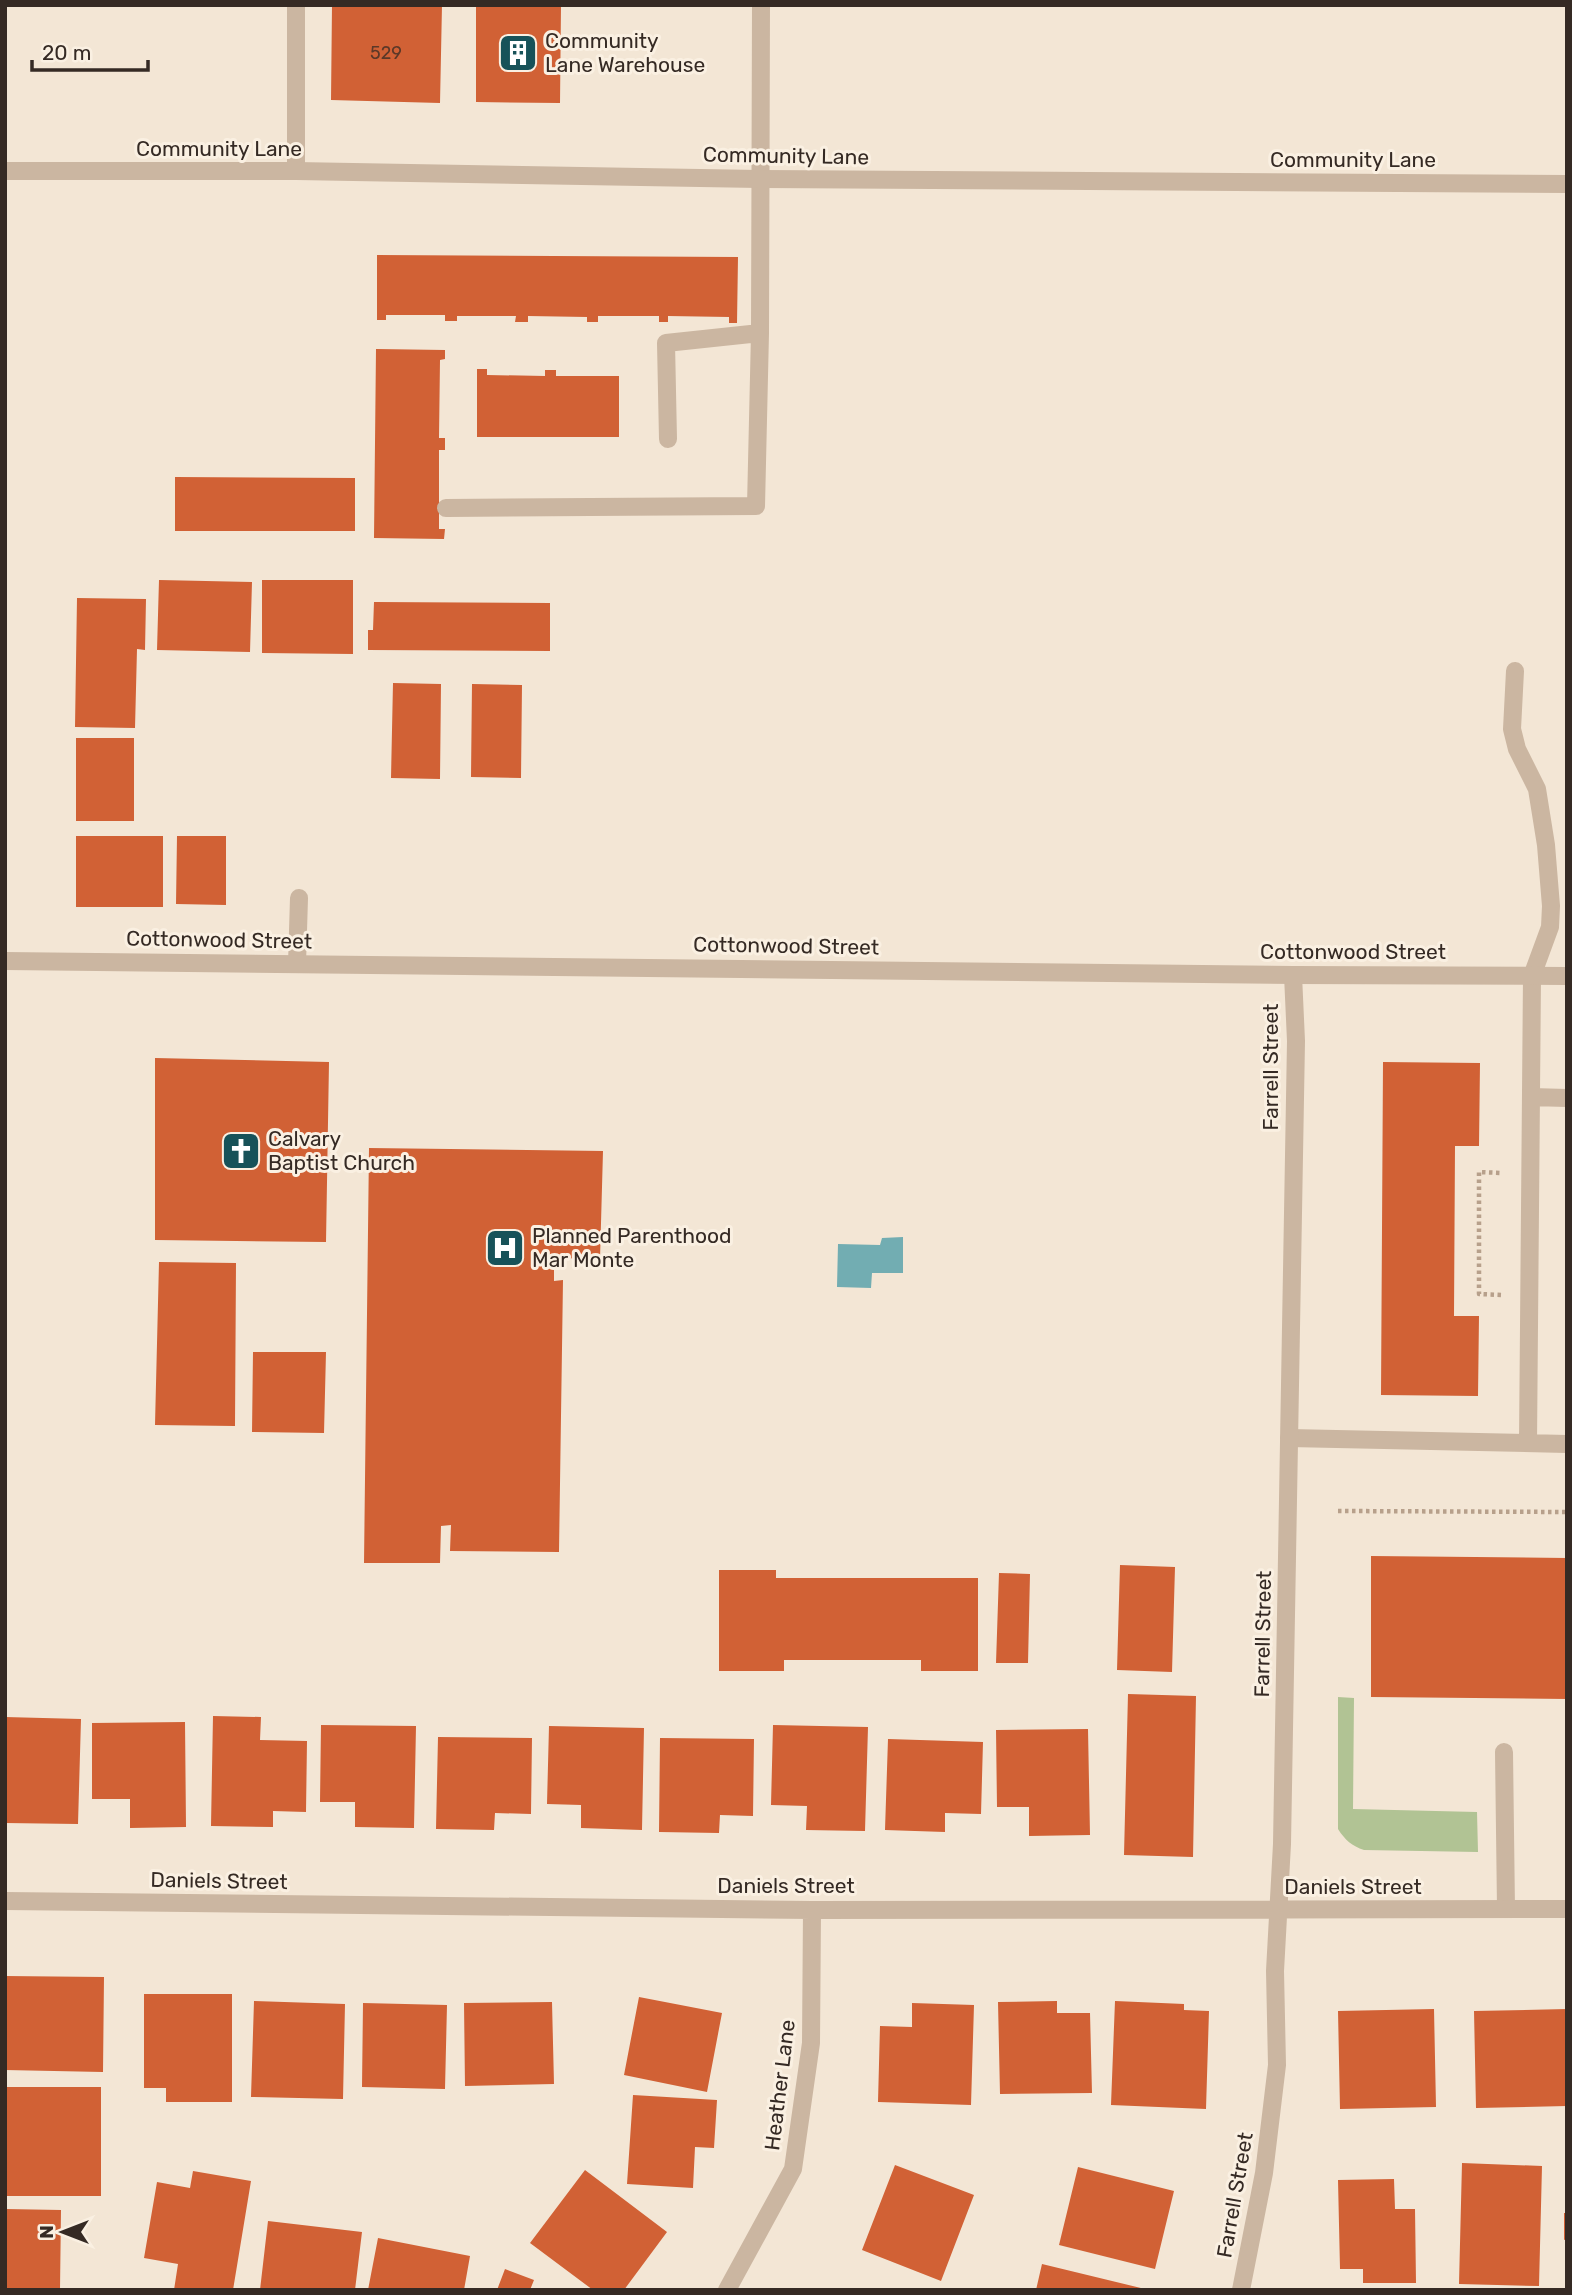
<svg xmlns="http://www.w3.org/2000/svg" width="1572" height="2295" viewBox="0 0 1572 2295" font-family="Rubik,sans-serif">
	<style>
		.green { fill: #b1c394 }
		.water { fill: #72adb2 }
		.building { fill: #d16135 }
		.lines { fill: none; stroke-linecap: round; stroke-linejoin: round }
		.path { stroke: #b7a08b; stroke-width: 4.5; stroke-dasharray: 3.5 3.5; stroke-linecap: butt }
		.service { stroke: #cbb6a1; stroke-width: 18 }
		.minor { stroke: #cbb6a1; stroke-width: 18 }
		.tertiary { stroke: #cbb6a1; stroke-width: 18 }
		.labels { text-anchor: middle; stroke-width: 6; stroke-linejoin: round; paint-order: stroke }
		.number-label { font-size: 18px; fill: #5c3828 }
		.poi-label { font-size: 21px; fill: #352a24; stroke: #faf0e2; text-anchor: start }
		.street-label { font-size: 21px; fill: #352a24; stroke: #faf0e2 }
	</style>
	<rect width="100%" height="100%" fill="#f3e6d5"/>
	<path class="green" d="M1338 1697 1354 1698 1353 1809 1477 1812 1478 1852 1364 1850C1352 1846 1345 1840 1338 1829Z"/>
	<path class="water" d="M903 1237V1273H872L871 1288 837 1287 838 1244 880 1245 882 1238Z"/>
	<path class="building" d="M332 5H442L440 103 331 100Z
		M476 5H561L560 103 476 102Z
		M377 255 738 257 737 323H729V317L668 316V322H659V316H598V322H587V317L528 316V322H515L516 316H457V321H445V315H386V320H377Z
		M376 349 445 350V359L440 360 439 438H445V450H439V529H445L444 539 374 538Z
		M477 369H487V375L545 376V370H556V376H619V437H477Z
		M175 477 355 478V531H175Z
		M159 580 252 582 250 652 157 650Z
		M262 580H353V654L262 653Z
		M77 598 146 599 145 650 137 649 135 728 75 727Z
		M374 602 550 603V651L368 650V630H373Z
		M393 683 441 684 440 779 391 778Z
		M472 684 522 685 521 778 471 777Z
		M76 738H134V821H76Z
		M76 836H163V907H76Z
		M177 836H226V905L176 904Z
		M155 1058 329 1062 326 1242 155 1240Z
		M1383 1062 1480 1063 1479 1146H1455L1454 1316H1479L1478 1396 1381 1395Z
		M369 1148 603 1151 600 1259 554 1258V1281L563 1280 559 1552 450 1551 451 1525 441 1526 440 1563H364Z
		M159 1262 236 1263 235 1426 155 1425Z
		M253 1352H326L324 1433 252 1432Z
		M1371 1556 1567 1558V1699L1371 1697Z
		M1120 1565 1175 1567 1172 1672 1117 1670Z
		M719 1570H776V1578H978V1671H921V1660H784V1671H719Z
		M999 1573 1030 1574 1028 1663H996Z
		M1128 1694 1196 1696 1193 1857 1124 1855Z
		M213 1716 261 1717 260 1740 307 1741 306 1812 273 1811V1827L211 1826Z
		M5 1717 81 1719 78 1824 5 1823Z
		M185 1722 186 1827 130 1828V1799H92V1723Z
		M321 1725 416 1726 414 1828 355 1827V1802H320Z
		M773 1725 868 1727 865 1831 806 1830 807 1806 771 1805Z
		M549 1726 644 1728 642 1830 581 1828V1805L547 1804Z
		M1088 1729 1090 1835 1029 1836V1807H997L996 1730Z
		M438 1737 532 1738 531 1814 495 1813 494 1830 436 1829Z
		M660 1738 754 1739 753 1816 720 1815 719 1833 659 1832Z
		M888 1739 983 1742 981 1814 945 1813V1832L885 1830Z
		M5 1976 104 1977 103 2072 5 2070Z
		M144 1994H232V2102H166V2088H144Z
		M639 1997 722 2013 707 2092 624 2075Z
		M254 2001 345 2004 343 2099 251 2097Z
		M1057 2001V2013H1090L1092 2093 1000 2094 998 2002Z
		M1115 2001 1184 2004V2010L1209 2011 1206 2109 1111 2105Z
		M552 2002 554 2084 465 2086 464 2003Z
		M363 2003 447 2005 445 2089 362 2087Z
		M912 2003 974 2005 971 2105 878 2102 880 2026 912 2027Z
		M1434 2009 1436 2107 1340 2109 1338 2011Z
		M1567 2009V2106L1476 2108 1474 2011Z
		M5 2087H101V2196H5Z
		M633 2095 717 2100 714 2148 695 2147 693 2188 627 2184Z
		M1462 2163 1542 2166 1539 2286 1459 2284Z
		M895 2165 974 2195 941 2281 862 2250Z
		M1078 2167 1174 2191 1155 2269 1059 2245Z
		M585 2170 667 2232 624 2290H593L530 2243Z
		M193 2171 251 2181 233 2290H174L178 2264 144 2258 157 2182 190 2188Z
		M1394 2179 1395 2209H1415L1416 2283H1363V2269H1340L1338 2180Z
		M5 2209 61 2210 60 2290H5Z
		M1564 2213H1567V2239L1564 2240Z
		M268 2221 362 2232 355 2290H260Z
		M378 2238 470 2256 464 2290H368Z
		M1042 2264 1145 2289V2290H1036Z
		M505 2269 534 2280 530 2290H497Z"/>
	<g class="lines">
		<path class="path" d="M1501 1295 1479 1294V1172L1502 1173
			M1338 1511 1567 1512"/>
		<path class="service" d="M296 5V171
			M668 439 666 343 760 333
			M446 508 756 506 760 333 761 5
			M1515 671 1512 729 1517 749 1537 789 1546 845 1551 906 1550 927 1532 976 1528 1443
			M297 964 299 898
			M1531 1097 1567 1098
			M1289 1438 1567 1444
			M1504 1752 1506 1909"/>
		<path class="minor" d="M5 171H296L759 179 1567 184
			M5 1901 812 1910 1567 1909
			M727 2290 793 2169 811 2043 812 1910
			M1241 2290 1264 2173 1277 2065 1275 1971 1282 1844 1296 1041 1293 975"/>
		<path class="tertiary" d="M5 961 1293 975 1567 976"/>
	</g>
	<defs>
		<g id="building-square" transform="scale(2.0125)"><rect x="-9" y="-9" width="18" height="18" rx="4" fill="#175259" stroke="#faf0e2"/><path d="M-4-6H4V6H1V3H-1V6H-4ZM-2.5-4.3h1.7v1.8h-1.7ZM.8-4.3h1.7v1.8H.8ZM-2.5-1h1.7V.8h-1.7ZM.8-1h1.7V.8H.8Z" fill="#fff"/></g>
		<g id="church-square" transform="scale(2.0125)"><rect x="-9" y="-9" width="18" height="18" rx="4" fill="#175259" stroke="#faf0e2"/><path d="M-1.2-6h2.4v3.5h3.3v2.4h-3.3V6h-2.4V-.1h-3.3v-2.4h3.3Z" fill="#fff"/></g>
		<g id="hospital-square" transform="scale(2.0125)"><rect x="-9" y="-9" width="18" height="18" rx="4" fill="#175259" stroke="#faf0e2"/><path d="M-5-5h3v3.5h4V-5h3V5h-3V1.5h-4V5h-3Z" fill="#fff"/></g>
	</defs>
	<g fill-rule="evenodd">
		<use href="#building-square" x="518" y="53"/>
		<use href="#church-square" x="241" y="1151"/>
		<use href="#hospital-square" x="505" y="1248"/>
	</g>
	<g class="labels">
		<g class="number-label">
			<text x="386" y="59">529</text>
		</g>
		<g class="poi-label">
			<text x="545" y="48">Community<tspan x="545" dy="24">Lane Warehouse</tspan></text>
			<text x="268" y="1146">Calvary<tspan x="268" dy="24">Baptist Church</tspan></text>
			<text x="532" y="1243">Planned Parenthood<tspan x="532" dy="24">Mar Monte</tspan></text>
		</g>
		<g class="street-label">
			<text x="219" y="156">Community Lane</text>
			<text transform="translate(786 156) rotate(1)" y="7">Community Lane</text>
			<text x="1353" y="167">Community Lane</text>
			<text transform="translate(219 940) rotate(1)" y="7">Cottonwood Street</text>
			<text transform="translate(786 946) rotate(1)" y="7">Cottonwood Street</text>
			<text x="1353" y="959">Cottonwood Street</text>
			<text transform="translate(1271 1067) rotate(-90)" y="7">Farrell Street</text>
			<text transform="translate(1263 1634) rotate(-89)" y="7">Farrell Street</text>
			<text transform="translate(219 1881) rotate(1)" y="7">Daniels Street</text>
			<text x="786" y="1893">Daniels Street</text>
			<text x="1353" y="1894">Daniels Street</text>
			<text transform="translate(780 2085) rotate(-83)" y="7">Heather Lane</text>
			<text transform="translate(1235 2195) rotate(-80)" y="7">Farrell Street</text>
		</g>
	</g>
	<rect width="1572" height="2295" fill="none" stroke="#352a24" stroke-width="14"/>
	<g transform="translate(63 2232) rotate(270)" stroke="#faf0e2" stroke-width="5" paint-order="stroke">
	<path d="M0-5L12 26L0 18L-12 26Z" fill="#352a24"/>
	<text y="-10" font-size="19" font-weight="bold" text-anchor="middle" fill="#352a24">N</text>
	</g>
	<path d="M32 60v10h116v-10" fill="none" stroke="#352a24" stroke-width="3.5"/>
	<text x="42" y="60" font-size="21" fill="#352a24" stroke="#faf0e2" stroke-width="5" paint-order="stroke">20 m</text>
</svg>
